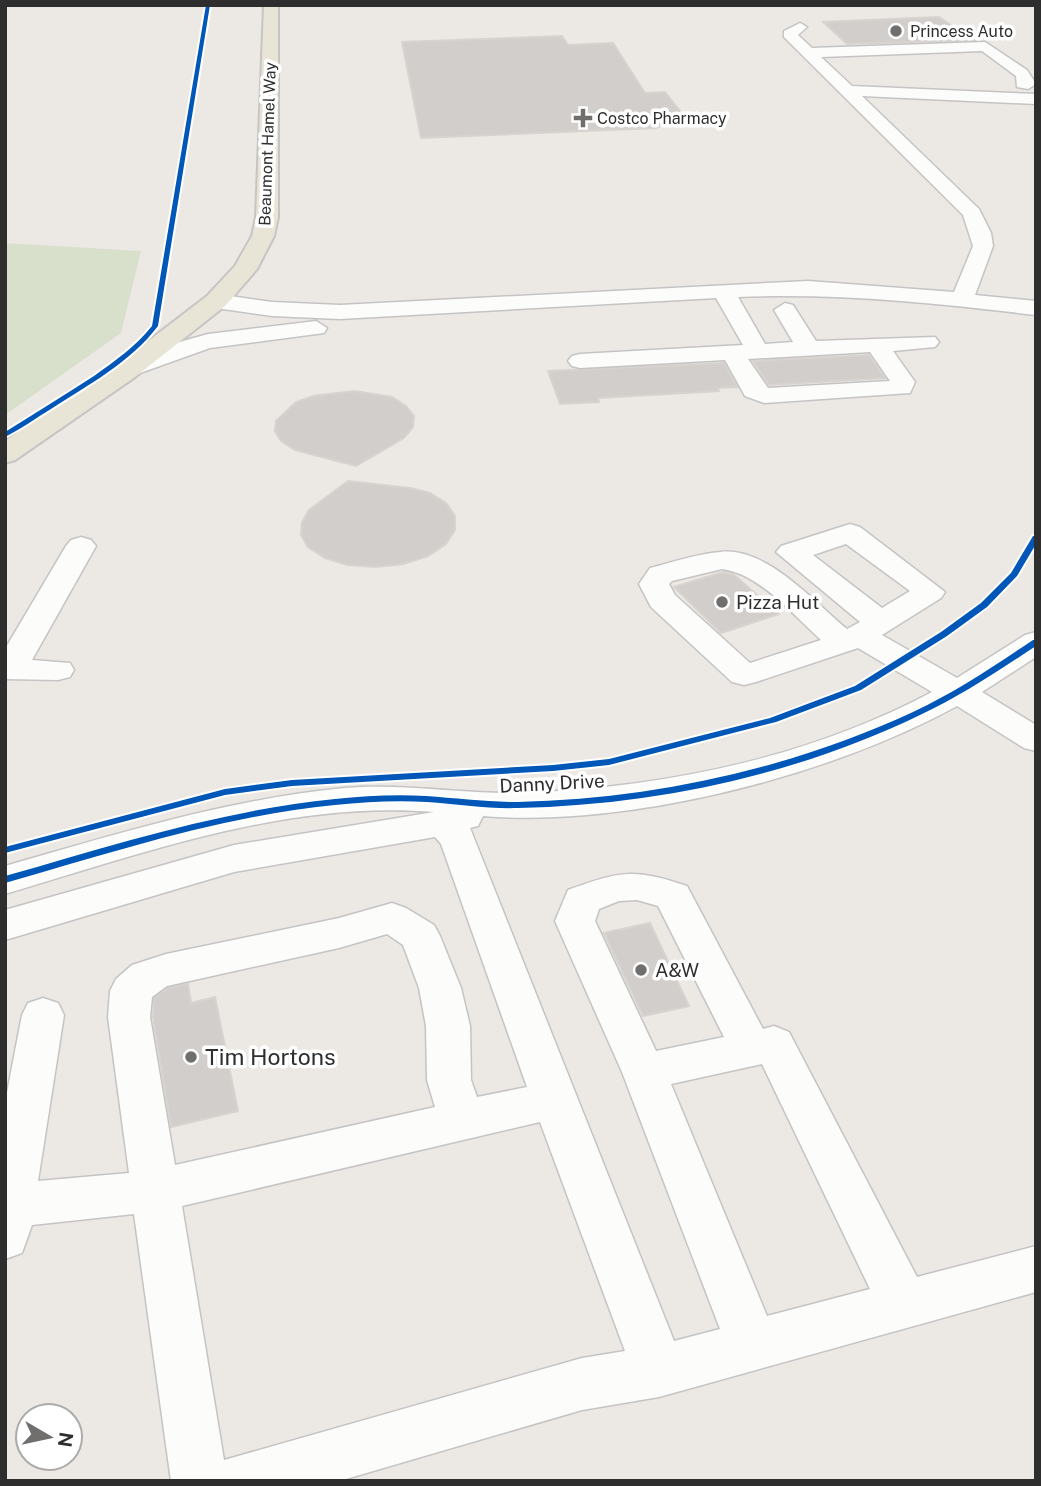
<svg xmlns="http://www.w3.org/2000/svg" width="1041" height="1486" viewBox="0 0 1041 1486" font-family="'Public Sans',sans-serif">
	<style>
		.cemetery { fill: #d8e0cc }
		.building { fill: #d1cecb; stroke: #d7d4d0; stroke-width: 2 }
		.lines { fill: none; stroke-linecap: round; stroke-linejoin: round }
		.minor-casing { stroke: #c5c4c5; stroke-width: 3 }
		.major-casing { stroke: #c6c5c4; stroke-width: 4 }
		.minor { fill: #fcfcfb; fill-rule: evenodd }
		.major { fill: #e8e4d6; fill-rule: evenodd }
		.cycleway-casing { stroke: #fff; stroke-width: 4 }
		.cycleway { fill: #0057b8; fill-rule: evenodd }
		.poi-dot { fill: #706f6e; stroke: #fff; stroke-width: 2.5 }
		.labels { text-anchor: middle; stroke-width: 7; stroke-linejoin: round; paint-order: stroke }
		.far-poi-label { font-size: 16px; fill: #2e2e2e; stroke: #fff; text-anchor: start }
		.far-street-label { font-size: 16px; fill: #2e2e2e; stroke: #fff }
		.poi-label { font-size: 19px; fill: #2e2e2e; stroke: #fff; text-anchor: start }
		.street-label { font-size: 19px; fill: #2e2e2e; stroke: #fff }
		.near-poi-label { font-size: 23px; fill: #2e2e2e; stroke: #fff; text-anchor: start }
	</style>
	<rect width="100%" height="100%" fill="#ece8e4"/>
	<path class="cemetery" d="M5 243 141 251 121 333 5 415Z"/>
	<path class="building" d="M939 17 974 40 847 44 823 22Z
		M562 36 568 45 613 43 645 93 665 92 683 115 656 128 421 138 402 42Z
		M869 355 885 378 769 385 753 361Z
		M724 363 737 387 717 388 719 391 598 398 599 402 560 404 548 371Z
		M354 391 392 397 406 406 414 416 413 427 404 438 356 466 295 450 281 441 275 431 276 421 296 402 313 396Z
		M348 481 410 488 430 493 446 503 455 516V530L446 544 428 556 403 564 376 567 348 565 325 558 308 547 301 535 302 522 309 510Z
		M723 572 733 574 779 614 721 633 674 587Z
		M650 923 689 1006 643 1016 604 933Z
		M188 984 191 1003 215 997 238 1111 171 1127 153 1017 154 998 168 988Z"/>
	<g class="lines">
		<g class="minor-casing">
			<path id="minor" d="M800 23 807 27 798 35 812 48 985 42 1027 70 1036 84 1028 89 1017 87 1016 76 982 51 821 57 852 86 1036 94V104L862 96 979 209 991 233 993 246 975 295 1036 301V315C936 303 838 293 738 297L765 344 793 342 774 310 785 303 793 305 816 341 935 337 939 342 935 347 893 351 915 382 910 393 764 403 745 396 725 360 580 368 572 366 568 361 572 356 580 354 743 345 716 298 340 319 272 316 216 308 205 301 216 294 272 302 340 305 808 281 954 292 973 246 963 215 784 37V31ZM870 352 890 381 768 388 748 359Z
				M316 321 327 328 324 333 210 348 126 378 117 376 114 371 117 366 169 345 208 334Z
				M850 524 860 527 945 592 941 598 882 635 957 678 1025 635 1036 632V657L982 692 1036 725V751L1024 748 957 706C830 776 628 828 483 816L478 826 470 828 674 1341 720 1329 622 1072 555 921 568 890C620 871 634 868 687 886L763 1029 774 1026 789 1032 917 1277 1036 1246V1292L659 1397 582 1410 339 1481H171L134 1214 32 1225 22 1253 5 1259V1103L22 1015 28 1003 43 998 58 1003 64 1015 38 1181 129 1173 108 1017 110 991 116 979 132 965 166 954 339 918 392 903 406 908 434 925 440 936 461 988 470 1026 471 1080 477 1097 527 1087 441 844 435 837 234 872 5 940V910L234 845 434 812C288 800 143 853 5 894V866C117 834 228 799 345 788 404 783 461 794 519 793 661 788 806 759 932 692L858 648 756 682 744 685 732 682 651 607 639 584 650 568C673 562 697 554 720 552 766 546 814 602 847 629L860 622 776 552 781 546ZM846 544 910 591 882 608 813 555ZM722 569C760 574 793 615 821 640L750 663 675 595 669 584 672 581ZM637 900 658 906 724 1037 656 1051 595 921 599 909 619 901ZM387 934 403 945 419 988 426 1026 427 1080 435 1107 175 1165 150 1017 152 997 167 986 339 948ZM762 1064 870 1289 767 1316 671 1084ZM540 1122 625 1351 582 1358 224 1460 182 1206Z
				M81 537 91 540 96 546 32 660 70 663 74 670 70 677 58 680 5 679V649L66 546 71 540Z"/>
		</g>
		<g class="major-casing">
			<path id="major" d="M264 5H278V217L274 236 257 269 225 306 135 377 15 460 5 463V441L117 365 207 296 235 266 252 236 256 217Z"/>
		</g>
		<use href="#minor" class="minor"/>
		<use href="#major" class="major"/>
		<g class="cycleway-casing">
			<path id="cycleway" d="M206 5H210L158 326C131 362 88 385 51 409 36 418 21 429 5 437V432C35 413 65 395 94 376 115 361 136 346 152 326Z
				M1033 536H1036V544L1017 576 987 607 947 636 861 690 776 722 609 765 553 771 292 786 225 795 5 853V847L225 789 292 780 553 765 609 759 770 718 855 686 941 632 981 603 1011 573Z
				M1033 640H1036V646C998 671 961 696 920 715 796 775 656 805 518 808 488 809 457 804 427 802 396 800 366 802 335 805 222 816 114 852 5 883V876C114 845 222 810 335 799 365 796 395 794 426 796 456 798 487 802 517 802 653 799 790 769 913 712 956 692 994 666 1033 640Z"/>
		</g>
		<use href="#cycleway" class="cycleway"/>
	</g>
	<g class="poi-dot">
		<circle cx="896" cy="31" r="7"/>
		<path d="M579.5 107.5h7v7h7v7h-7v7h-7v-7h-7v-7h7z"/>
		<circle cx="722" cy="602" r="7"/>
		<circle cx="641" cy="970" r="7"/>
		<circle cx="191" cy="1057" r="7"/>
	</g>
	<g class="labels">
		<g class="far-poi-label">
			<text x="910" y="37">Princess Auto</text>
			<text x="597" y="124">Costco Pharmacy</text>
		</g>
		<g class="far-street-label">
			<text transform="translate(267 144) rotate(-88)" y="6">Beaumont Hamel Way</text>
		</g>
		<g class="poi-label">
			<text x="736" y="609">Pizza Hut</text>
			<text x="655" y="977">A&amp;W</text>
		</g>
		<g class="street-label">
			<text transform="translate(552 783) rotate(-3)" y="7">Danny Drive</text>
		</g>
		<g class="near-poi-label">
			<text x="205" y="1065">Tim Hortons</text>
		</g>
	</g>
	<rect width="1041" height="1486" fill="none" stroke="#2e2e2e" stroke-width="14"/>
	<g transform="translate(49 1437) rotate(99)"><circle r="33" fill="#ffffff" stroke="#ababab" stroke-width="2"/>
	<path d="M0-5L12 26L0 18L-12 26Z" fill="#706f6e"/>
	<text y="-10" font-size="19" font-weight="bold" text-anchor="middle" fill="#2e2e2e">N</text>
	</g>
</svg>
